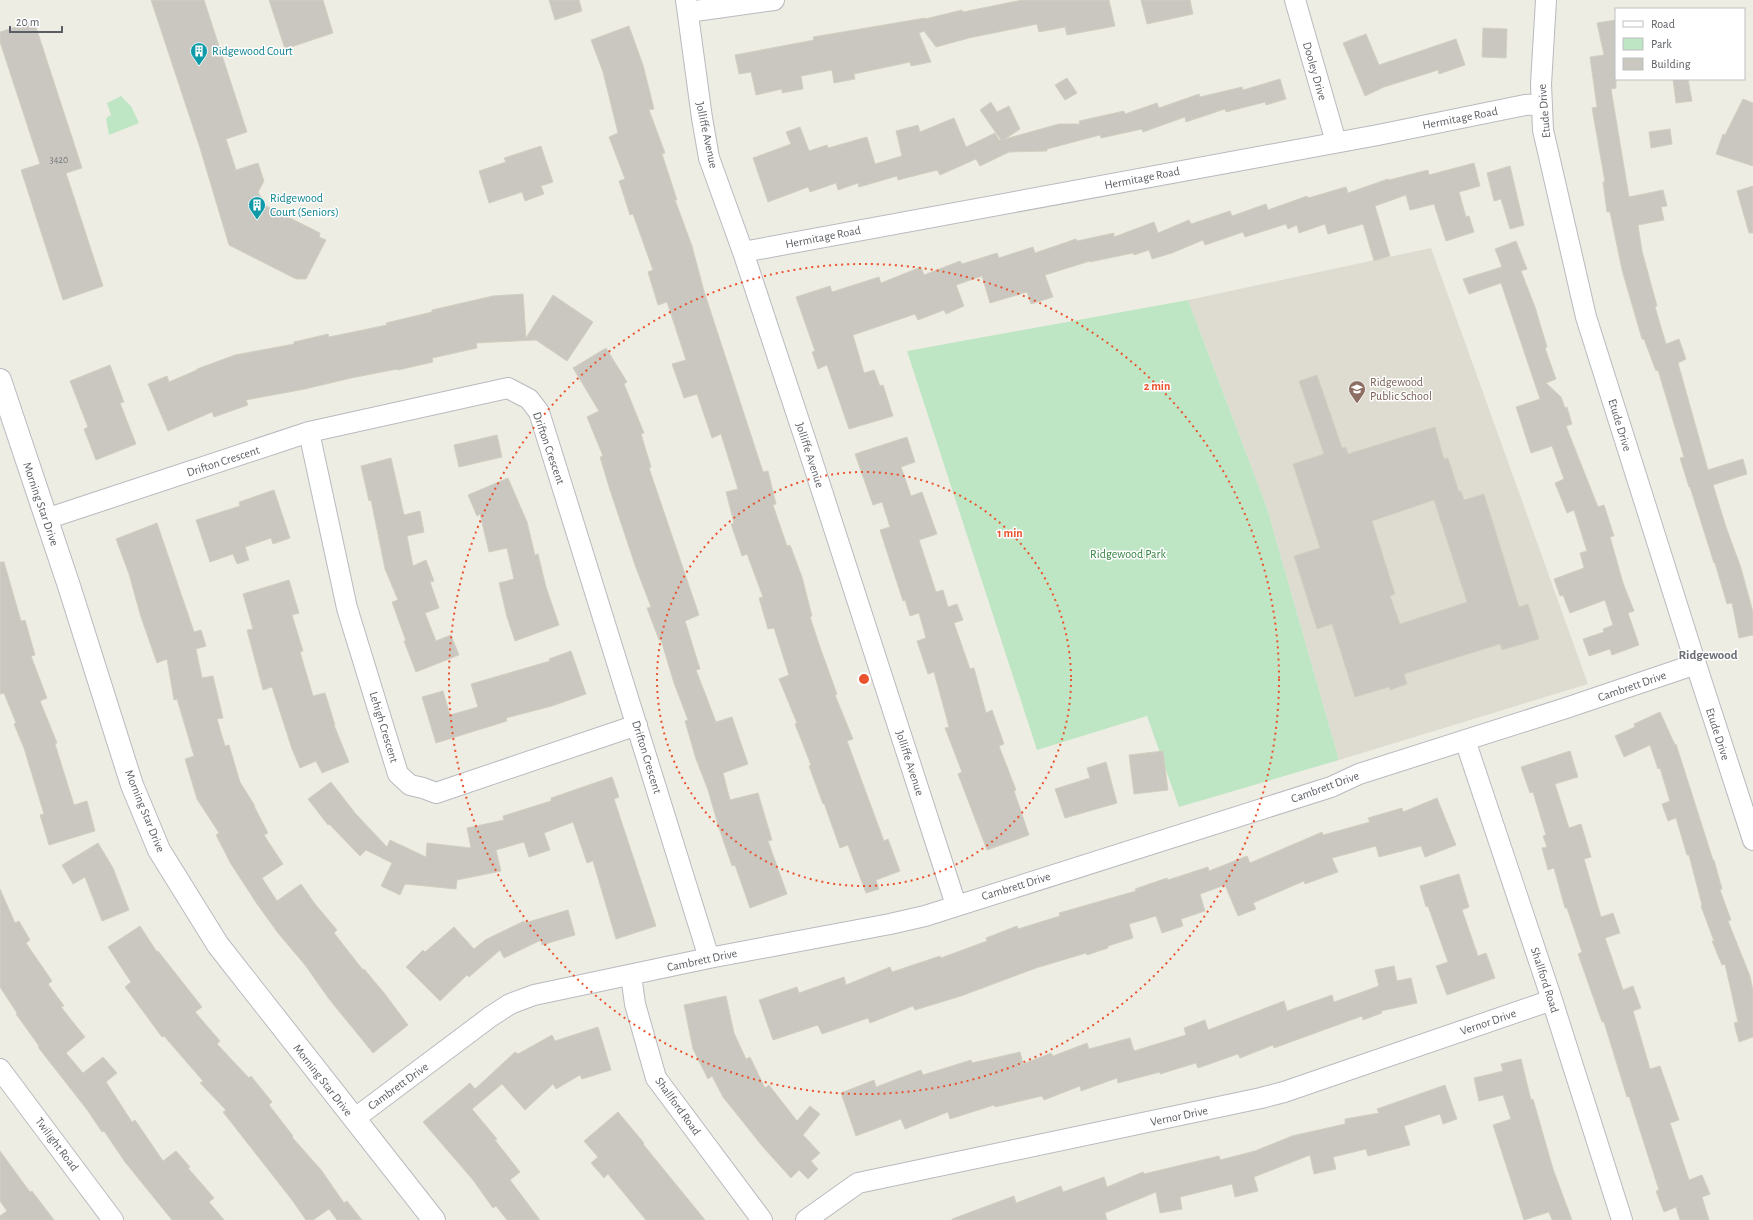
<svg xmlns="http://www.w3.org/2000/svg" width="1753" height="1220" viewBox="0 0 1753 1220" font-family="'Alegreya Sans',sans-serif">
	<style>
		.education { fill: #dedcd1 }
		.green { fill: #bfe6c4 }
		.building { fill: #c9c7c0; stroke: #d3cfc1; fill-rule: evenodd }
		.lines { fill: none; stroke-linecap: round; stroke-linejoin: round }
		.minor-casing { stroke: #b8babf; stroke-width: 22 }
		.tertiary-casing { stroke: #b8babf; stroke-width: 24 }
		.minor { stroke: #fff; stroke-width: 20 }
		.tertiary { stroke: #fff; stroke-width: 22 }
		.ring { fill: none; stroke: #ea532d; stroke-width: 2; stroke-dasharray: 2 4 }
		.labels { text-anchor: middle; stroke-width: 3; stroke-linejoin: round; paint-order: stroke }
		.number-label { font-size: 10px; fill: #76787b }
		.culture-label { font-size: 12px; fill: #0d838f; stroke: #fff; text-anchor: start }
		.street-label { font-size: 12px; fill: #5b5e64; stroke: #fff }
		.education-label { font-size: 12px; fill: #785e54; stroke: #fff; text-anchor: start }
		.park-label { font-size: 12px; fill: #348241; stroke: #fff }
		.neighbourhood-label { font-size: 13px; font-weight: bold; fill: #6c7076; stroke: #fff }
		.centre { fill: #ea532d; stroke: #fff; stroke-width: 2 }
		.ring-label { font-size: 12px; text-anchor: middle; font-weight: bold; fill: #ea532d; stroke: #fff; stroke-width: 3; stroke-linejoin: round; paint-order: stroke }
	</style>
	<rect width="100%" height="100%" fill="#eeede3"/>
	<path class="education" d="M1431 248 1588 684 1339 760 1267 508 1188 300Z"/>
	<path class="green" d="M121 96 131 106 139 123 109 135 106 118 111 115 107 103Z
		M1188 300 1267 508 1339 760 1179 807 1147 716 1037 750 907 351Z"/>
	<path class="building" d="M151 0H204L247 132 226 139 236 170 258 163 264 181 258 192 266 206 320 233 319 237 326 240 306 279H296L229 245 200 148Z
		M269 0H323L333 33 285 49Z
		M549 0H579L582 11 555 20Z
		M1022 0H1109L1115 26 1067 35 1065 27 1039 32 1037 24 969 38 936 47 924 31 919 33 931 62 911 66 910 62 854 74 855 79 834 83 832 70 801 76 803 89 782 93V89L756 95 751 72 739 74 735 55 814 40 813 37 925 18V19L962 10 963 12Z
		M1141 0H1190L1193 14 1147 24Z
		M1616 20V88L1611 89 1629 197 1663 190 1667 206 1661 207 1664 220 1638 225 1642 251 1657 306 1655 307 1666 344 1679 339 1686 359 1678 363 1708 470 1743 459 1747 474 1713 485 1726 527 1741 568 1753 612V635L1739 638 1732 603 1727 604 1715 563H1714L1690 487H1689L1680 458 1684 457 1658 370 1656 371 1644 339H1642L1622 270 1610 212H1607L1603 182H1605L1592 108 1597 107 1590 57 1604 55 1597 23Z
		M34 21 82 168 66 173 103 286 63 300 21 170 40 164 0 42V32Z
		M629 26 643 65 654 109 649 110 665 153 662 154 677 200H675L692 246 704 291 763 472 768 471 776 504 773 505 787 546 790 545 802 577 812 616 810 617 821 650 837 694 835 695 853 739 847 741 884 841 888 839 900 871 876 880 879 889 866 893 848 845 840 848 824 803 823 804 809 766 811 765 795 724 797 723 779 679 789 675 774 628 768 629 759 598 763 597 747 554 742 556 731 524 734 523 726 492 738 489 721 434 712 438 697 394 684 398 672 364 686 360 667 302 658 305 648 272 653 270 633 214 630 215 619 181 625 179 609 137 618 133 603 72 591 40Z
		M1483 28 1507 29 1506 58 1482 57Z
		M1366 34 1379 65 1456 39 1465 65 1439 74 1438 70 1384 87 1365 96 1343 43Z
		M1067 78 1077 93 1065 100 1055 85Z
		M1280 79 1286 99 1266 105 1265 102 1226 112 1225 109 1186 122 1185 117 1143 132 1142 129 1101 138 1100 135 1047 149V151L1009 152 980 166 976 159 940 175 937 170 898 180 897 176 859 187 858 183 838 190 836 183 810 192 808 187 768 202 753 158 791 144 786 132 800 127 809 151 827 145 828 148 867 137 875 164 902 156 896 131 918 125 920 132 954 118 966 147 995 133 999 140H1001L980 110 991 102 997 112 1009 106 1020 129 1005 139 1059 124H1080L1079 121 1124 111 1125 114 1157 103 1159 108 1199 94 1200 97 1242 87 1243 90Z
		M1673 79H1688L1692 101 1676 103Z
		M1743 99 1753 103V166L1716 154 1723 134 1725 135Z
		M1670 129 1672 144 1651 148 1649 132Z
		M541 146 553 182 541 186 544 194 525 201 522 192 489 203 479 171 506 162 504 158Z
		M1474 163 1480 186 1459 192 1466 217 1469 216 1474 232 1446 241 1434 204 1410 210 1406 195 1375 206 1390 256 1374 261 1363 224 1328 234 1325 224 1299 233 1297 225 1288 229 1286 224 1245 237 1243 232 1205 245 1203 240 1172 253 1152 259 1149 250 1134 255 1133 253 1090 262V261L1045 275 1053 297 1031 304 1027 292 990 303 982 276 956 285 964 306 946 314 944 310 918 320 915 314 853 335 864 373 874 370 880 386 883 385 893 416 849 429 827 365 818 369 812 352 815 351 796 297 830 286 832 292 879 277 881 283 921 267 924 275 960 261 962 264 997 253 999 258 1033 247 1035 253 1076 239 1077 241 1114 233V237L1154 222 1158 233 1189 220 1191 224 1230 211 1232 216 1266 204 1268 210 1307 196 1308 198 1346 187 1348 193 1388 179 1389 180 1428 170 1429 175Z
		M1510 166 1524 225 1510 229 1501 199 1494 201 1487 173Z
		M1753 186V233H1749L1737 191Z
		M1516 241 1527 269 1521 271 1535 307 1547 347 1545 348 1556 379 1546 383 1561 397 1565 408 1567 407 1572 424 1566 426 1598 507 1604 505 1614 536 1610 537 1623 583 1634 611 1628 613 1639 645 1612 655 1610 649 1589 656 1583 639 1604 632 1603 629 1613 625 1605 600 1570 613 1563 595 1560 596 1554 579 1584 568 1580 553 1587 551 1574 510 1567 513 1555 483 1564 479 1552 446 1531 453 1516 407 1540 399 1501 283 1469 294 1463 279 1502 267 1495 249Z
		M523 294 526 338 553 295 593 322 567 361 536 340 476 343 477 348 432 358 433 362 398 370 397 369 351 378 305 389 246 400 248 405 214 417 212 412 168 431 148 384 167 376 169 382 197 370V369L235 355 294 344V342L328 334 329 337 387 325 386 323 432 312V310L493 296Z
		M606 348 627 382 624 384 644 433 641 434 651 467 649 468 699 615 685 621 700 669 696 670 716 722 732 717 748 764 723 773 730 800 758 793 772 840 768 841 787 894 750 908 735 865 732 866 719 828 708 790 696 759 685 721 688 720 674 683 661 640H659L647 608 651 607 635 565 610 490 600 457 603 456 587 417 599 411 573 368Z
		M110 365 124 402 120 403 136 444 96 460 84 429 88 427 70 381Z
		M1317 375 1342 448 1346 447 1348 454 1435 427 1444 459 1448 458 1459 492 1461 491 1464 500 1484 494 1519 607 1528 604 1539 639 1502 650 1500 644 1404 674 1407 684 1390 690 1389 687 1355 697 1332 624 1317 629 1294 556 1320 548 1293 464 1324 454 1299 381ZM1434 500 1467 602 1400 624 1390 596 1395 594 1372 521Z
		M497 435 502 457 459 467 454 445Z
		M907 437 915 462 901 467 911 496 922 492 937 534 919 540 936 592 943 590 948 607 957 604 963 620 954 623 970 669 974 668 986 713 992 710 1004 744 999 746 1016 790 1014 791 1029 835 987 850 958 774 962 772 945 728 949 727 934 672 928 674 917 641 926 638 919 613 910 616 905 600 903 601 880 530 890 527 882 502 873 505 855 454Z
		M391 458 404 515 420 511 424 532 407 536 413 566 426 560 434 581 430 582 439 608 425 613 436 641 451 635 459 655 416 672 404 641H406L392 602 398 600 385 569 371 500 369 501 361 466Z
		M508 478 527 522 535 555 538 554 546 587 559 625 515 641 507 617 499 583 514 579 507 548 489 552 480 514 477 516 468 495Z
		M274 490 290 538 273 544 271 538 245 547 249 560 237 564 233 554 210 562 196 520 240 506 239 502Z
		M157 523 194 632 201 630 206 646 196 649 202 678 213 676 223 718 217 719 225 746 229 745 240 782 255 806H254L268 833 264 835 283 864 262 878 277 901 301 884 315 904 337 930 334 933 363 970 364 969 385 994 408 1025 373 1053 329 999 305 965 278 933 257 904 231 864 216 835 219 833 197 799 185 759 194 756 177 699 174 700 167 659 157 663 141 617 129 574 116 539Z
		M0 562H4L21 621 25 620 35 655 31 656 47 698 40 701 57 743 55 744 74 805 87 801 95 831 49 845 40 815 44 814 24 748 14 724 16 723 4 693 0 694Z
		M289 580 299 613 292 615 303 651 300 652 313 696 325 693 335 725H334L349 762 322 773 316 761 300 768 292 749 272 687 263 690 247 630 253 629 243 594Z
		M571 651 586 694 552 706 506 718 507 721 436 743 422 697 443 691 450 715 478 707 471 684 550 661 549 659Z
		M1660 712 1675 745 1676 744 1713 860H1714L1722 889 1720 890 1731 920 1728 921 1750 976 1753 991V1037L1739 1042 1734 1023 1738 1022 1725 964 1722 965 1712 941H1714L1701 906 1702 905 1689 855H1687L1676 818 1668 821 1662 804 1670 801 1660 768 1658 769 1650 745 1624 757 1615 736 1635 727 1634 724Z
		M1163 751 1168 790 1134 794 1129 755Z
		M1570 751 1578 777 1555 784 1569 828 1581 824 1591 857 1584 859 1601 917 1613 913 1620 933 1605 938 1623 990 1633 986 1641 1008 1633 1011 1650 1069 1660 1066 1679 1120 1670 1123 1689 1180 1702 1175 1710 1194 1702 1197 1709 1220H1680L1676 1207 1664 1212 1656 1191 1659 1190 1629 1096 1627 1097 1604 1022H1602L1578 954 1582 952 1567 908H1565L1554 868 1548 870 1542 848 1547 847 1543 836 1546 835 1533 792 1530 793 1521 767Z
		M1106 762 1117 803 1065 818 1055 789 1090 778 1087 768Z
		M612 777 619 797 614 799 656 926 616 939 593 861 587 863 573 822 544 833 550 850 529 857 524 842 496 850 501 871 457 880 456 889 405 884 400 895 381 886 392 863 366 850 360 856 329 824 328 825 308 799 331 782 355 813 387 847 390 840 426 857 427 843 471 848 467 828 504 820 503 816 551 801V798Z
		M1437 798 1456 845 1425 857 1421 846 1379 857 1376 846 1332 858 1338 872 1305 884 1304 881 1253 903 1256 909 1238 916 1225 885 1200 894 1205 911 1181 919 1183 926 1162 933 1156 916 1129 924 1133 938 1108 946V948L1087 955 1086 953 1036 968 961 996 915 1010 913 1006 870 1023 868 1018 822 1034 818 1025 773 1040 759 1000 797 987 799 993 844 977 846 985 890 967 892 972 940 956 941 958 987 941 986 938 1017 926 1018 929 1060 916 1059 913 1136 891 1135 889 1167 878 1168 880 1208 867 1209 871 1247 856 1250 863 1322 832 1323 835 1370 822 1368 818 1402 808 1403 812Z
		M98 843 113 868 129 910 102 921 85 877 73 884 62 865Z
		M1459 874 1469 907 1462 910 1478 956 1486 953 1495 978 1447 995 1436 966 1448 962 1428 906 1426 907 1420 886Z
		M0 889 15 923 19 921 30 940 26 943 52 981 48 984 64 1006 61 1007 85 1037 66 1053 83 1073 103 1057 117 1073 106 1082 132 1122 135 1120 163 1161 176 1151 190 1167 188 1168 214 1198 209 1202 224 1220H172L125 1162 104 1131 102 1132 88 1111 38 1047 39 1046 16 1014 17 1013 0 987Z
		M568 910 575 935 542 945 541 940 504 958 500 950 469 977 467 975 440 1001 406 967 423 950 425 952 454 927 474 949 485 940 524 921 525 923Z
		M140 926 157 952 158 951 202 1007 195 1012 220 1041 217 1044 249 1078 251 1076 272 1102 269 1105 293 1136 292 1137 322 1171 344 1203 347 1201 362 1220H337L329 1209 313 1220H306L292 1200 223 1112 226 1110 200 1083 203 1081 164 1036 162 1037 125 987 131 982 108 947Z
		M1394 966 1397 981 1411 978 1417 1003 1381 1011 1382 1013 1363 1020 1362 1016 1274 1048 1273 1045 1240 1058 1238 1054 1198 1068 1196 1063 1160 1074V1072L1118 1083 1117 1078 1081 1091 1080 1086 1044 1100 1042 1096 995 1107 994 1105 950 1119 948 1112 905 1129 901 1119 856 1136 841 1093 874 1080 876 1087 921 1070 923 1075 971 1060 972 1063 1020 1052 1023 1064 1051 1053 1053 1056 1087 1043 1089 1049 1130 1038 1134 1051 1186 1035 1184 1028 1205 1020 1208 1030 1284 1001 1287 1011 1332 995 1334 1002 1379 986 1375 970Z
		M726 996 734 1033 746 1059 750 1057 765 1088 769 1085 797 1121 810 1106 820 1114 803 1135 820 1153 811 1161 818 1169 808 1179 799 1170 791 1178 763 1147 723 1097 712 1076 708 1079 693 1049 684 1005Z
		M598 1027 611 1070 582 1079 580 1075 556 1089 553 1084 525 1110 502 1084 472 1109 497 1139 495 1140 520 1172 510 1180 540 1220H507L496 1206 493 1208 473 1180 423 1122 470 1083 475 1089 515 1052 518 1054 552 1035 555 1041Z
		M1521 1059 1531 1100 1533 1099 1553 1169 1572 1220H1552L1549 1212 1524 1220 1493 1125 1511 1119 1503 1095 1479 1101 1474 1078 1503 1071 1501 1064Z
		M1445 1085 1457 1119 1443 1124 1440 1114 1404 1126 1410 1145 1368 1156 1366 1149 1333 1157 1336 1169 1314 1174 1310 1155 1254 1177 1258 1191 1235 1197 1232 1184 1180 1197 1182 1209 1160 1213 1156 1192 1105 1213 1107 1220H952V1219L1014 1196 1016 1203 1061 1186 1063 1192 1104 1177 1107 1187 1143 1172 1144 1174 1219 1156 1220 1160 1255 1151 1292 1136 1345 1124V1119L1379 1113 1377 1109Z
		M618 1112 644 1143 643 1144 705 1220H646L608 1174 604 1178 591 1163 598 1157 584 1141Z
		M0 1151 30 1192 32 1191 54 1220H0V1216L7 1211 0 1201Z"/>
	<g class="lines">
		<g class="minor-casing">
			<path id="minor" d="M686 0 702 118 709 158 743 252 807 445 956 905
				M1295 0 1336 142
				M1546 0 1541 84 1543 130 1586 317 1691 649 1753 840
				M688 12 774 0
				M743 252 1378 135 1525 105 1541 104
				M309 432 347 608 398 774 410 785 423 788 436 793 637 725
				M46 519 309 432 508 388 529 399 539 412 709 958
				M1465 740 1552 1000 1622 1220
				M631 975 635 1004 656 1078 762 1220
				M0 1069 113 1220
				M354 1119 490 1017 510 1004 534 995 709 958 890 924 925 916 1331 787 1359 774 1566 708 1696 664
				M806 1220 858 1183 1261 1098 1284 1092 1552 1000"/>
		</g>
		<g class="tertiary-casing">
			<path id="tertiary" d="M0 380 69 586 132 785 159 850 218 945 434 1220"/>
		</g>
		<use href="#minor" class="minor"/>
		<use href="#tertiary" class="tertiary"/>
	</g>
	<g class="ring">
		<circle cx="864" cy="679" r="207"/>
		<circle cx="864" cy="679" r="415"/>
	</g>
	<defs>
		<g id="building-pin" transform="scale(0.9)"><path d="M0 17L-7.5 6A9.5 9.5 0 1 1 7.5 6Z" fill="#0f9aa8" stroke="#fff"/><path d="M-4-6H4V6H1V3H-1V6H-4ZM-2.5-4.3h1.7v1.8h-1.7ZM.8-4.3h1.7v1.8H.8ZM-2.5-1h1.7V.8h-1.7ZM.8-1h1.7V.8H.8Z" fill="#fff"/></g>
		<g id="school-pin" transform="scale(0.9)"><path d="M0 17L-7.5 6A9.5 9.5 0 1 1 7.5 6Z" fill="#8d6e63" stroke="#fff"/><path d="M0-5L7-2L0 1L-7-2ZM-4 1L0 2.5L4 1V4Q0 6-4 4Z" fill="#fff"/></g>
	</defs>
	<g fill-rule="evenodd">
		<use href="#building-pin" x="199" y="51"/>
		<use href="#building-pin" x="257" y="205"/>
		<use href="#school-pin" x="1357" y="389"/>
	</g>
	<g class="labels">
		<g class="number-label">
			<text x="59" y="163">3420</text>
		</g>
		<g class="culture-label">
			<text x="212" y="55">Ridgewood Court</text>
			<text x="270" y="202">Ridgewood<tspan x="270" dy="14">Court (Seniors)</tspan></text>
		</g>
		<g class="street-label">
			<text transform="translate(1315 71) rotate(74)" y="4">Dooley Drive</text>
			<text transform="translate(1544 111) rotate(-95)" y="4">Etude Drive</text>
			<text transform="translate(1460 118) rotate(-11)" y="4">Hermitage Road</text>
			<text transform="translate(707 135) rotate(78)" y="4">Jolliffe Avenue</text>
			<text transform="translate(1142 178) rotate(-11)" y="4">Hermitage Road</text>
			<text transform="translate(823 237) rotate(-11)" y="4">Hermitage Road</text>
			<text transform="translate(1620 425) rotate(73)" y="4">Etude Drive</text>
			<text transform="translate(549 448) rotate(71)" y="4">Drifton Crescent</text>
			<text transform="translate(810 455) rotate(72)" y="4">Jolliffe Avenue</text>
			<text transform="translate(223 461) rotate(-18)" y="4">Drifton Crescent</text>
			<text transform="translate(41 504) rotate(71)" y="4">Morning Star Drive</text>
			<text transform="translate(1632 686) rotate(-19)" y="4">Cambrett Drive</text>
			<text transform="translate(384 727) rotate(73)" y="4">Lehigh Crescent</text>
			<text transform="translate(1718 734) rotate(72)" y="4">Etude Drive</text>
			<text transform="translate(647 757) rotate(73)" y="4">Drifton Crescent</text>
			<text transform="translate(910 763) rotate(72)" y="4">Jolliffe Avenue</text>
			<text transform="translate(1325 787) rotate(-20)" y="4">Cambrett Drive</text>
			<text transform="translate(145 811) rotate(68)" y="4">Morning Star Drive</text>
			<text transform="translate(1016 886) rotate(-17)" y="4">Cambrett Drive</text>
			<text transform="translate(702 960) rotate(-12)" y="4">Cambrett Drive</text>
			<text transform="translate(1545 980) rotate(72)" y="4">Shallford Road</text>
			<text transform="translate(1488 1022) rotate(-19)" y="4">Vernor Drive</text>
			<text transform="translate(323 1080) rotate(52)" y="4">Morning Star Drive</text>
			<text transform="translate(398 1086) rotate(-36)" y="4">Cambrett Drive</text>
			<text transform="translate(678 1106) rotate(54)" y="4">Shallford Road</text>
			<text transform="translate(1179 1116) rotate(-12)" y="4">Vernor Drive</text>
			<text transform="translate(57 1144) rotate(53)" y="4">Twilight Road</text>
		</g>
		<g class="education-label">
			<text x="1370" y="386">Ridgewood<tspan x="1370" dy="14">Public School</tspan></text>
		</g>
		<g class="park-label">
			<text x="1128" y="558">Ridgewood Park</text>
		</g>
		<g class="neighbourhood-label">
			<text x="1708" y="659">Ridgewood</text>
		</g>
	</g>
	<circle cx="864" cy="679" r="6" class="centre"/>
	<g class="ring-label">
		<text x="1157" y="390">2 min</text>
		<text x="1010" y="537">1 min</text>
	</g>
	<rect x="1615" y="8" width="130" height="72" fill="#ffffff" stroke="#bdbfc1"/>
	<rect x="1623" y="21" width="20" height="6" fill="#ffffff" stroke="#bdbfc1"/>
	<text x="1651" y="28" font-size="12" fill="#5b5e64">Road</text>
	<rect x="1623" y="38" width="20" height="12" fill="#bfe6c4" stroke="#bdbfc1"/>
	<text x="1651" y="48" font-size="12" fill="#5b5e64">Park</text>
	<rect x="1623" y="58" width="20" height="12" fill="#c9c7c0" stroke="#bdbfc1"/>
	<text x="1651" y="68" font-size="12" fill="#5b5e64">Building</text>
	<path d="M10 26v6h52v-6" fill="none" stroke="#5b5e64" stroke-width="2"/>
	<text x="16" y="26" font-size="12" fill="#5b5e64" stroke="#ffffff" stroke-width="3" paint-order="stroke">20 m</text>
</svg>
